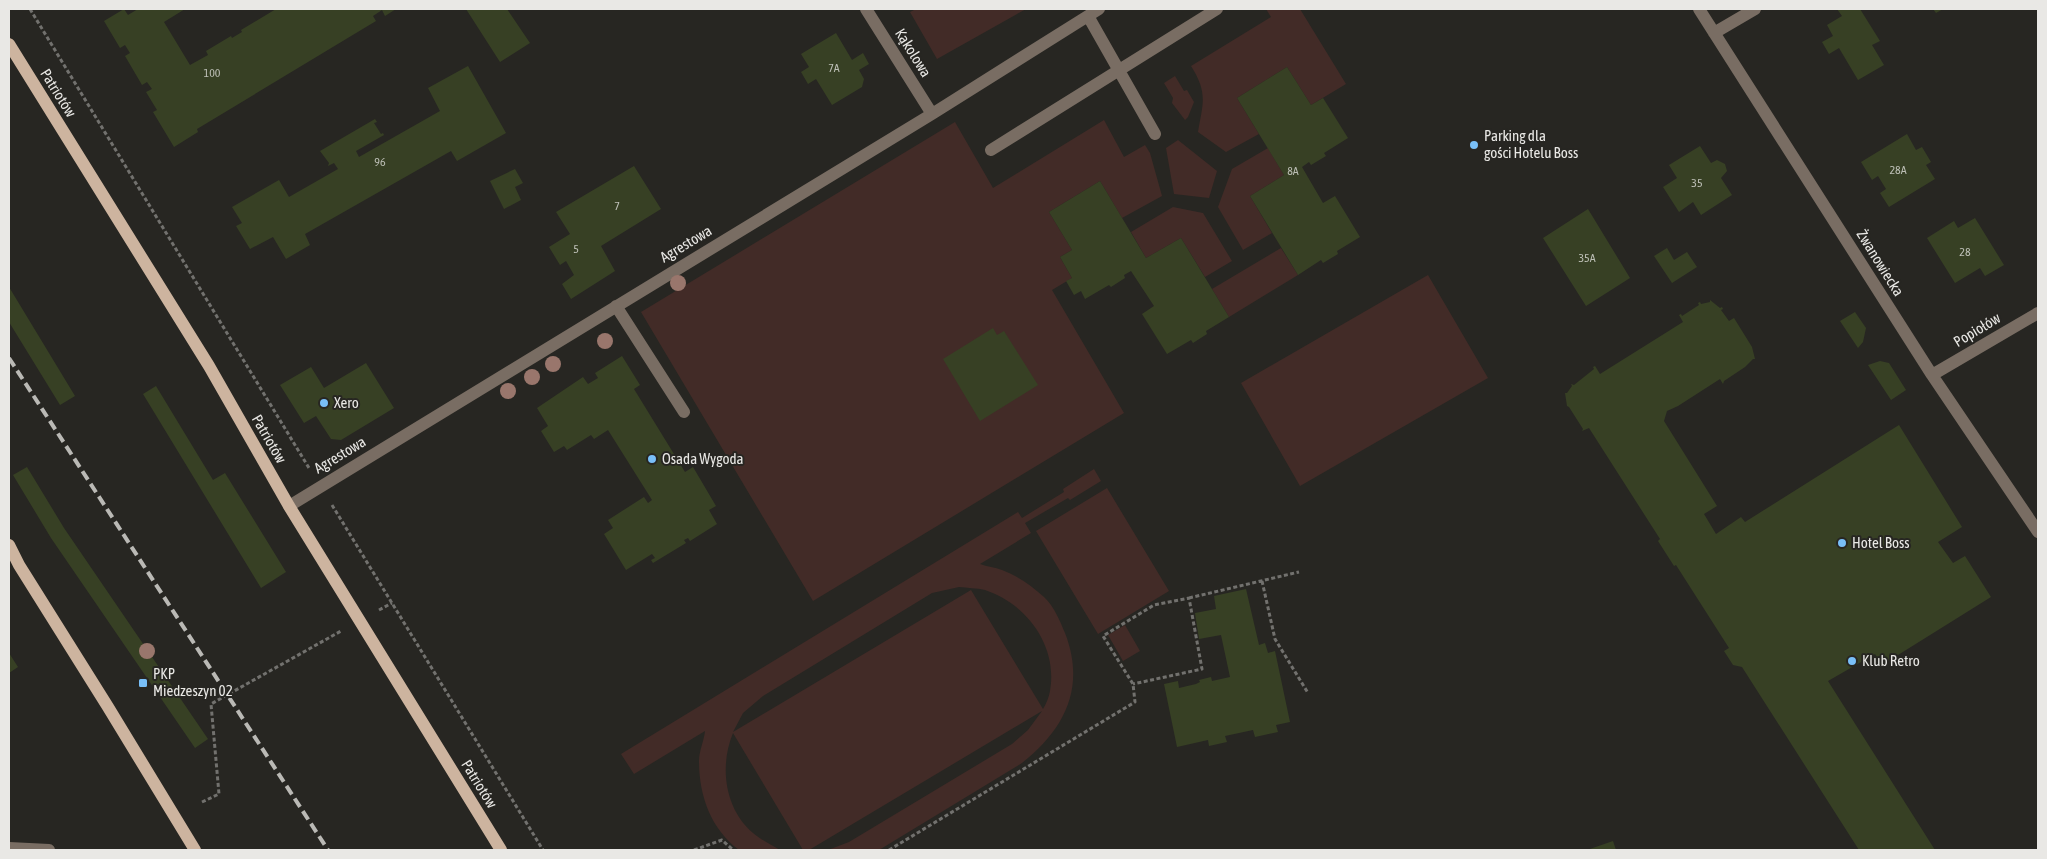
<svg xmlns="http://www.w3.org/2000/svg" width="2047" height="859" viewBox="0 0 2047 859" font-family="'Asap Condensed',sans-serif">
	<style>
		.green { fill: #422b27; fill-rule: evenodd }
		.building { fill: #374024 }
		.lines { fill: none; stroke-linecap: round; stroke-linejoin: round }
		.path { stroke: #72716e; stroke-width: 3; stroke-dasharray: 4 2.5; stroke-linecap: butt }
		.minor { stroke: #796d63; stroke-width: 12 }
		.major { stroke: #cdb49f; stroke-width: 12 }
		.rail { stroke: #bab9b5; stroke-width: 4; stroke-dasharray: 10 5; stroke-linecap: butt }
		.tree { fill: #99766c }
		.poi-dot { fill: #79bff8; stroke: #272622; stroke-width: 2 }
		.labels { text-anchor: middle; stroke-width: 4; stroke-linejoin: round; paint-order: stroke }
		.number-label { font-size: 12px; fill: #bcbeb5 }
		.street-label { font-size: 15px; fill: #e9e8e5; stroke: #272622 }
		.poi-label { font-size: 15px; fill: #e9e8e5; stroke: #272622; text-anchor: start }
	</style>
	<rect width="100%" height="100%" fill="#272622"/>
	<path class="green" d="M916 9H1026L937 59 910 12Z
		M1266 9H1300L1346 84 1311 105 1287 67 1237 98 1259 134 1226 152 1198 132C1203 103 1208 93 1191 66L1271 17Z
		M1175 76 1184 91 1187 90 1194 102 1188 117 1185 120 1172 103 1173 98 1164 83Z
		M1104 120 1124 157 1145 145 1150 153 1162 196 1122 218 1100 181 1049 212 1072 250 1060 257 1072 278 1052 290 1124 413 813 601 641 312 955 122 993 188Z
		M1178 140 1217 171 1209 198 1174 194 1166 148Z
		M1268 148 1284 175 1250 196 1272 233 1243 250 1218 207 1232 169Z
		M1173 207 1203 213 1232 261 1205 277 1181 238 1146 258 1131 232Z
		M1281 248 1298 275 1229 317 1212 289Z
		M1428 275 1488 378 1300 486 1241 383Z
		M1094 469 1101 481 1070 500 1068 498 1025 523 1031 533 980 564C987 567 995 567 1002 570 1018 576 1032 586 1044 597 1054 606 1060 621 1065 633 1086 687 1065 729 1022 763L879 850H828L849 842 1012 744 1028 730 1042 711 809 850H803L733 733C719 767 725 809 753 833 761 840 772 845 780 850H785H739C711 829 699 796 699 761 699 751 704 741 705 731L634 774 621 754 1018 512 1022 518 1064 492 1063 489ZM959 587C967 588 977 588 985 590 1027 604 1058 646 1050 691 1049 697 1046 704 1043 709L971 590 733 732 743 713 763 696 932 593Z
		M1107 488 1169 591 1098 634 1036 531Z
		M1125 625 1140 651 1123 661 1108 635Z"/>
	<path class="building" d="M124 9 128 15 138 9H185L164 22 190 65 208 55 206 51 231 36 232 38 242 32 241 30 276 9H396L385 16 382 10 373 16 376 21 197 129 198 132 174 147 153 112 157 110 146 92 152 89 147 82 142 85 125 56 130 53 125 45 120 48 104 21Z
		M466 9H507L530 43 500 62Z
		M1837 9H1860L1880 41 1872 45 1884 65 1858 80 1839 48 1829 54 1822 42 1833 36 1827 25 1842 16Z
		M1933 9H1943L1936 13Z
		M836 33 852 60 863 53 869 64 859 70 864 79 862 87 832 105 816 79 808 84 801 72 809 67 801 54Z
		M468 66 506 133 457 161 451 151 305 234 310 245 286 259 273 237 250 249 236 226 242 223 232 207 279 180 289 197 338 169 334 163 328 166 329 163 320 151 375 119 377 122 374 123 381 134 383 133 384 135 356 151 359 157 440 111 428 88Z
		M1287 67 1311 105 1323 98 1348 138 1324 153 1326 156 1311 165 1309 162 1302 167 1323 203 1335 196 1360 237 1337 251 1338 254 1323 263 1321 260 1298 275 1250 196 1284 175 1237 98Z
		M1907 134 1916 150 1922 147 1931 162 1926 165 1935 179 1889 207 1880 193 1886 189 1878 176 1872 180 1861 162Z
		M1700 146 1711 163 1717 160 1725 164 1727 171 1721 178 1732 195 1701 215 1693 202 1679 212 1663 187 1677 178 1669 165Z
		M634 166 661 209 601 246 615 271 571 299 562 284 574 275 566 261 560 265 549 247 570 234 556 212Z
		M515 169 523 183 515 187 521 200 504 209 490 181Z
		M1100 181 1146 258 1181 238 1229 317 1206 331 1207 334 1193 343 1191 340 1167 354 1142 314 1154 306 1131 271 1124 275 1125 278 1111 287 1109 285 1085 299 1081 291 1074 295 1066 281 1072 278 1060 257 1072 250 1049 212Z
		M1588 209 1630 278 1586 306 1543 238Z
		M1975 218 2004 265 1985 276 1980 268 1955 283 1927 238 1954 221 1958 228Z
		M1667 248 1674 260 1687 252 1697 267 1672 283 1654 256Z
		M9 287 75 396 60 405 9 322Z
		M1710 300 1720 308 1722 307 1723 309 1721 310 1729 321 1734 318 1752 347 1755 359H1753L1745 367 1724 381 1723 384 1720 379 1678 406 1667 411 1664 421 1717 506 1704 514 1716 534 1741 517 1745 522 1899 425 1962 527 1938 542 1953 563 1965 556 1991 597 1882 665 1875 654 1828 681 1935 850H1859L1742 667 1733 665 1724 651 1729 648 1676 565 1674 566 1658 541 1660 539 1589 428 1582 431 1583 429 1569 407 1567 406 1565 393H1567L1572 386 1571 384 1574 385 1594 369 1593 367 1595 366 1600 374 1683 322 1679 315 1681 314 1682 316 1699 305 1698 303 1700 302 1701 304 1710 302Z
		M1855 312 1866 328 1863 342 1858 348 1840 321Z
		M993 328 997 335 1004 331 1038 385 980 421 943 359Z
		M622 356 640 385 634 389 685 472 693 467 716 506 709 510 717 524 690 541 688 538 684 540 686 543 653 563 651 560 655 558 652 554 626 570 604 534 613 528 608 520 644 497 648 503 652 500 608 430 594 439 591 435 567 450 564 446 554 452 541 431 548 426 537 408 583 377 588 384 598 378 595 373Z
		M1880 361 1889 363 1906 390 1891 400 1868 365Z
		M366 363 394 408 341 440 331 439 316 416 304 423 280 385 311 367 324 388Z
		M156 386 213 480 225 473 286 572 261 588 143 394Z
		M27 467 64 528 208 739 195 748 51 538 13 475Z
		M1246 589 1259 645 1265 643 1268 653 1275 651 1290 722 1276 725 1278 732 1255 737 1253 730 1225 736 1227 742 1209 746 1208 740 1177 747 1164 684 1178 681 1179 688 1196 684 1200 682 1199 680 1211 677 1212 681 1230 677 1221 635 1199 639 1195 613 1216 609 1214 596Z
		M9 653 18 667 9 673Z
		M1613 841 1616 850H1587Z"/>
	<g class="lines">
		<path class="path" d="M30 9 309 468
			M332 505 543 850
			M1262 581 1275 639 1308 693
			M1189 598 1299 572
			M379 610 392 603
			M202 802 219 794 211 704 341 631
			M694 850 722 840 733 850
			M889 850 1135 702 1133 684 1103 636 1154 605 1189 598 1202 669 1133 684"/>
		<path class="minor" d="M866 9 932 114
			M1699 9 1932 375 2038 532
			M1088 16 1155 134
			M1714 33 1755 9
			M991 150 1217 9
			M616 306 684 412
			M1932 375 2038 313
			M289 506 932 114 1099 9
			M9 848 49 850"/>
		<path class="major" d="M9 44 209 366 289 506 501 850
			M9 545 19 565 108 707 195 850"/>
		<path class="rail" d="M9 358 328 850"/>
	</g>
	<g class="tree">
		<circle cx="678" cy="283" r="8"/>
		<circle cx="605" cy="341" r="8"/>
		<circle cx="553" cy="364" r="8"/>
		<circle cx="532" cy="377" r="8"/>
		<circle cx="508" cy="391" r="8"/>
		<circle cx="147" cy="651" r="8"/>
	</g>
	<g class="poi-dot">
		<circle cx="1474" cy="145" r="5"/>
		<circle cx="324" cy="403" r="5"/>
		<circle cx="652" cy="459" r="5"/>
		<circle cx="1842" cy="543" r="5"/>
		<circle cx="1852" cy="661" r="5"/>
		<rect x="138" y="678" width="10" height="10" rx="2.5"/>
	</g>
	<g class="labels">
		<g class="number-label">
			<text x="834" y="72">7A</text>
			<text x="212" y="77">100</text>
			<text x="380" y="166">96</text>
			<text x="1898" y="174">28A</text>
			<text x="1293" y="175">8A</text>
			<text x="1697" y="187">35</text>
			<text x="617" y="210">7</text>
			<text x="576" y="253">5</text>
			<text x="1965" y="256">28</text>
			<text x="1587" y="262">35A</text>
		</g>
		<g class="street-label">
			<text transform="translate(913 53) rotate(58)" y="5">Kąkolowa</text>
			<text transform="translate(58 93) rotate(58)" y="5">Patriotów</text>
			<text transform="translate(686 244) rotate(-31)" y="5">Agrestowa</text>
			<text transform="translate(1880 263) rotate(58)" y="5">Żwanowiecka</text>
			<text transform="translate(1977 330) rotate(-31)" y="5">Popiołów</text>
			<text transform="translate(269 439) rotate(60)" y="5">Patriotów</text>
			<text transform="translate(340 455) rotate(-31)" y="5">Agrestowa</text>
			<text transform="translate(479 784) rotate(58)" y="5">Patriotów</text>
		</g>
		<g class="poi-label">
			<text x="1484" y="141">Parking dla<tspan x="1484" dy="17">gości Hotelu Boss</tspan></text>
			<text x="334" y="408">Xero</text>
			<text x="662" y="464">Osada Wygoda</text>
			<text x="1852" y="548">Hotel Boss</text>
			<text x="1862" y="666">Klub Retro</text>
			<text x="153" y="679">PKP<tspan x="153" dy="17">Miedzeszyn 02</tspan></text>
		</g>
	</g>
	<rect width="2047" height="859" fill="none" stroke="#e9e8e5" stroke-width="20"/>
</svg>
